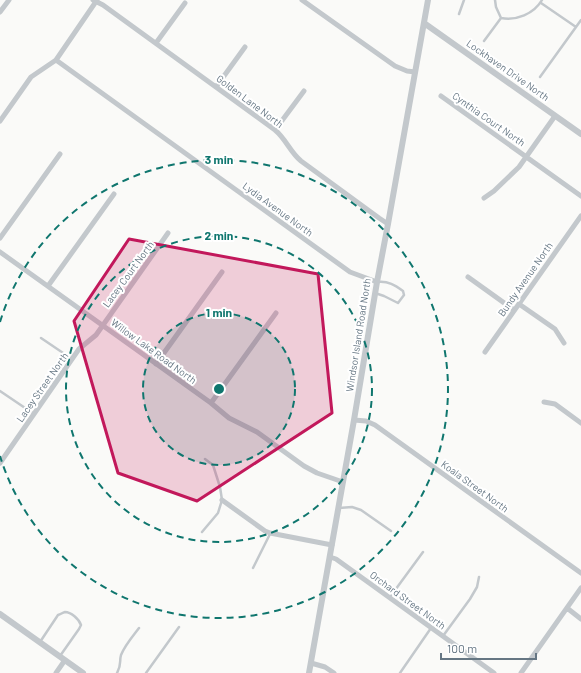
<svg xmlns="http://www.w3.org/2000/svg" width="581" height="673" viewBox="0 0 581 673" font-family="Barlow,sans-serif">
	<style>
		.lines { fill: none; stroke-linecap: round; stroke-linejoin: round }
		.service { stroke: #c3c8cc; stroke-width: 2.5 }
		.minor { stroke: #c3c8cc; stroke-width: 5 }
		.tertiary { stroke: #c3c8cc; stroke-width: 6 }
		.marked { fill: #c2185b; fill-opacity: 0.2; stroke: #c2185b; stroke-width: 3; stroke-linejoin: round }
		.ring { fill: none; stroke: #0f766e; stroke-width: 2; stroke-dasharray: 7 5 }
		.labels { text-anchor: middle; stroke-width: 4; stroke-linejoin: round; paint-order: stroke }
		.street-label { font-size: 10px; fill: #657683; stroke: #fff }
		.centre { fill: #0f766e; stroke: #fff; stroke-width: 2 }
		.ring-label { font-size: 12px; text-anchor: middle; font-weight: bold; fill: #0f766e; stroke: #fff; stroke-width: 4; stroke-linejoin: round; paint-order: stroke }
	</style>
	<rect width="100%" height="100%" fill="#fafaf8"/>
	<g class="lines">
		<path class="service" d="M541 3 576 27
			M459 14 464 0
			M501 18C516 21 534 14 542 0
			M484 41 501 18 496 7 495 0
			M540 77 581 20
			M375 293 384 296 398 303 404 295 403 291C395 285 388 281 378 282
			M41 338 72 359
			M0 391 34 414
			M339 508 352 507 361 510 391 531
			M202 532 218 513 222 500 220 487 213 465 205 459
			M253 568 270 534
			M390 597 423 552
			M443 636 470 599 477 587 479 577
			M40 642 58 615C61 614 62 613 65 612 71 612 79 619 81 625L79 629 60 656
			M117 673C122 664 119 662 121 655 125 645 133 636 139 628
			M146 673 179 627
			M400 673 431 628"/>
		<path class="minor" d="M93 0 103 5 275 130C286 139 290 152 301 161L379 218 388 224
			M302 0 395 66 407 71 415 72
			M0 12 9 0
			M156 43 185 3
			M56 60 350 272 377 282
			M216 87 245 47
			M441 96 581 196
			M0 121 31 77 56 60 97 0
			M275 130 304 91
			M484 198 494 191 519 167 555 116
			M0 238 60 154
			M0 252 211 403 229 418 257 432 304 466 317 473 343 482
			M468 277 514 310
			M48 286 114 194
			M519 304 555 329 564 343
			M485 352 581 216
			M156 364 222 272
			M544 402 555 404 581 423
			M211 403 276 313
			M354 420 366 421 375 425 581 573
			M0 463 79 349 96 335 168 233
			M222 500 265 531 270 533 332 545
			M330 557 336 559 494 673
			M567 608 581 619
			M311 663 325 667 334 673
			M56 673 65 660
			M521 673 581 588"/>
		<path class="tertiary" d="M424 23 581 134
			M0 614 83 673
			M309 673 354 420 377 282 388 224 428 0"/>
	</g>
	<path class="marked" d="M129 239 318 274 332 413 197 501 118 473 74 321Z"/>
	<circle cx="219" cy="389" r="76" fill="#0f766e" fill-opacity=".12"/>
	<g class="ring">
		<circle cx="219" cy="389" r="76"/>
		<circle cx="219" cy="389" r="153"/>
		<path d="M0 322A229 229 0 1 1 0 456"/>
	</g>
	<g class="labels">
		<g class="street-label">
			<text transform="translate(508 70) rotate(35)" y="4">Lockhaven Drive North</text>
			<text transform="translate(250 101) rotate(37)" y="4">Golden Lane North</text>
			<text transform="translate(489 119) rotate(35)" y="4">Cynthia Court North</text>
			<text transform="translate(278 209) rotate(36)" y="4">Lydia Avenue North</text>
			<text transform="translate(128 274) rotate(-54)" y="4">Lacey Court North</text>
			<text transform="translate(525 279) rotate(-55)" y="4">Bundy Avenue North</text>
			<text transform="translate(358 335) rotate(-81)" y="4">Windsor Island Road North</text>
			<text transform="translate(154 351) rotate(36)" y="4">Willow Lake Road North</text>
			<text transform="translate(42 387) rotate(-55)" y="4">Lacey Street North</text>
			<text transform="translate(475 486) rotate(36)" y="4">Koala Street North</text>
			<text transform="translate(408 600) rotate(36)" y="4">Orchard Street North</text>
		</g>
	</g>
	<circle cx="219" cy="389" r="6" class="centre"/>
	<g class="ring-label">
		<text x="219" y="164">3 min</text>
		<text x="219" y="240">2 min</text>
		<text x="219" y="317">1 min</text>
	</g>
	<path d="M441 653v6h95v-6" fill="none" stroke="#657683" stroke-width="2"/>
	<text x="447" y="653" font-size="12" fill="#657683" stroke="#ffffff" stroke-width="3" paint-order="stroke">100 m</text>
</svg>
